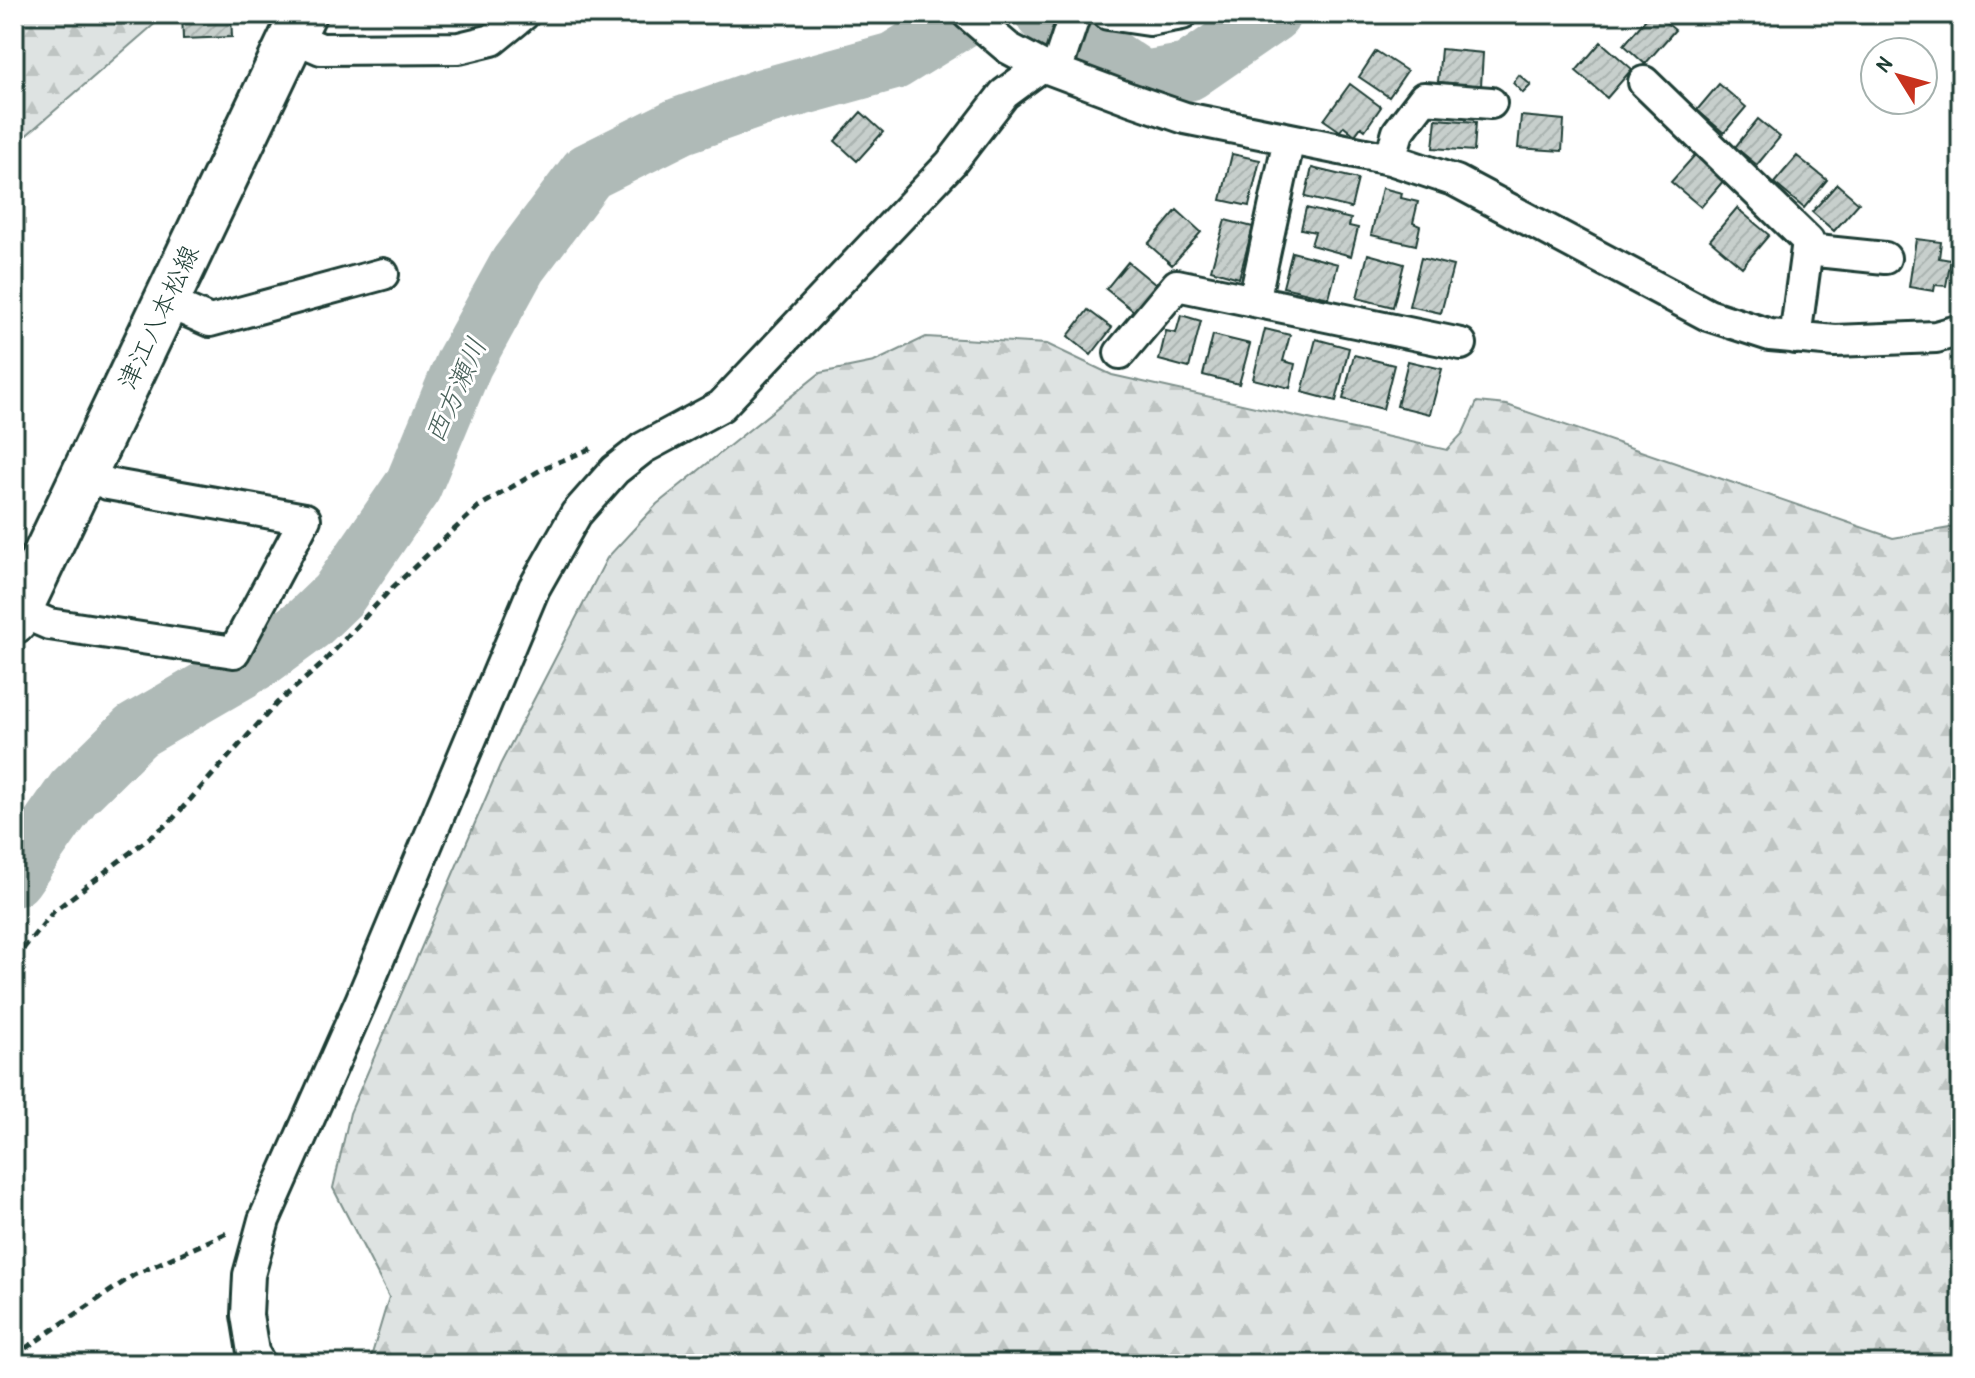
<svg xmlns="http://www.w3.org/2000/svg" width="1975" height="1378" viewBox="0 0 1975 1378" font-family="'Patrick Hand','Klee One',sans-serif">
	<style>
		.forest { fill: url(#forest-firs); stroke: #7e908b; stroke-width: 2 }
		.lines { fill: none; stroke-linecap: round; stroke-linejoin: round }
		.river { stroke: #afbab7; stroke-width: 58 }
		.building { fill: url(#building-hatch); stroke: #1f3d34; stroke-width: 2 }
		.street-casing { stroke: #1f3d34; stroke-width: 36 }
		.secondary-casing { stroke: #1f3d34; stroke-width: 50 }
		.path { stroke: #1f3d34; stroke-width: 5; stroke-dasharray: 8 6; stroke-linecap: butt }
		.street { stroke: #fff; stroke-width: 30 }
		.secondary { stroke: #fff; stroke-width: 44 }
		.labels { text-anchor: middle; stroke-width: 6; stroke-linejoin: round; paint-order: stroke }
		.street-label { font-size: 26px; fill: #1f3d34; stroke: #fff }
		.water-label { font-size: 28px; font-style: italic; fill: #4a625b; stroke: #fff }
	</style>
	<defs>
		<pattern id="forest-firs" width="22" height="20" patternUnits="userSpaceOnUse" patternTransform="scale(2)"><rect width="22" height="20" fill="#dee3e2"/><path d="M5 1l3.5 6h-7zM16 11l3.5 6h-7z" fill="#bec4c2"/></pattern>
		<pattern id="building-hatch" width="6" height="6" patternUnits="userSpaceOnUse" patternTransform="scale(2)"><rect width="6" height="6" fill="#c7cfcc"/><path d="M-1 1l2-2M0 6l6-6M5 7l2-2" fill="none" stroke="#aab3b0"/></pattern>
	</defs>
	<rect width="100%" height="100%" fill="#fff"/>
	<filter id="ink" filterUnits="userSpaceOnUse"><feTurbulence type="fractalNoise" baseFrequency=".0125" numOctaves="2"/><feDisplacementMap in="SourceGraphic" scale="16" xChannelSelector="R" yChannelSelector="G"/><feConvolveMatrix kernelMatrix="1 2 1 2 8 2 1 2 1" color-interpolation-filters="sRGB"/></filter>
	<g filter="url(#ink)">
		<path class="forest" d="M14 14H166L14 146Z
			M926 337 1047 344 1112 375 1447 450 1463 433 1477 402 1507 405 1893 538 1961 526V1364H369L389 1297 333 1188 350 1113 500 765 607 558 657 504 820 373 874 362Z"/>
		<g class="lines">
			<path class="river" d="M1044 14 1143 80 1188 72 1272 14
				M14 878 74 792 136 731 260 659 309 623 338 595 413 486 464 363 518 265 588 172 680 126 760 98 894 61 970 14"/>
		</g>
		<path class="building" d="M114 14H176V22L115 24Z
			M182 14H231L232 37 183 39Z
			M1650 14H1656L1675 30 1645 64 1624 45Z
			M1601 42 1632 69 1607 98 1576 71Z
			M1441 49 1483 53 1481 86 1438 82Z
			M1376 51 1407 71 1389 97 1359 77Z
			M1519 75 1531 85 1523 93 1513 83Z
			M1350 84 1381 107 1365 130 1361 127 1355 135 1344 126 1340 131 1324 120Z
			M1719 84 1746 107 1724 133 1697 110Z
			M861 112 883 132 857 161 835 141Z
			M1521 116 1564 120 1562 151 1518 148Z
			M1436 119 1476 122 1474 151 1433 148Z
			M1758 119 1780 137 1757 165 1735 147Z
			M1232 154 1260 160 1249 206 1221 200Z
			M1695 155 1724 180 1701 207 1671 182Z
			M1797 156 1827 180 1804 208 1774 183Z
			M1312 168 1358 179 1351 208 1305 197Z
			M1837 184 1859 203 1834 231 1812 212Z
			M1382 188 1402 193 1401 198 1418 202 1413 223 1420 226 1416 245 1371 235Z
			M1306 208 1351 219 1349 226 1358 228 1351 256 1311 245 1315 232 1301 229Z
			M1737 208 1769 235 1742 267 1710 240Z
			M1177 210 1201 232 1172 265 1148 244Z
			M1225 220 1253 227 1239 278 1211 270Z
			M1916 239 1941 242 1939 258 1951 260 1946 286 1935 285 1934 291 1909 287Z
			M1292 252 1338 264 1329 298 1283 287Z
			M1368 254 1404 264 1393 307 1357 298Z
			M1421 258 1453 266 1441 313 1409 306Z
			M1128 262 1156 285 1135 312 1106 289Z
			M1088 310 1112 328 1091 355 1068 336Z
			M1181 315 1201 321 1189 368 1159 360 1166 331 1176 333Z
			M1265 329 1290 335 1283 361 1295 364 1290 388 1253 379Z
			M1213 335 1250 344 1239 384 1203 375Z
			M1316 339 1349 348 1336 401 1302 392Z
			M1354 355 1394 365 1383 409 1343 399Z
			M1408 361 1442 369 1430 414 1397 406Z"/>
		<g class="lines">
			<g class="street-casing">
				<path id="street" d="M968 14 1008 48 1042 66 1130 99 1185 118 1390 159 1456 181 1708 315 1770 335 1835 341 1936 337 1961 330
					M1108 14 1149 20 1182 14
					M291 36 321 49 459 48 492 40 524 14
					M1056 71 1075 14
					M1644 82 1808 241 1795 338
					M1390 159 1398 132 1424 98 1491 103
					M1807 250 1885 258
					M165 301 210 321 383 274
					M1254 301 1289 139
					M1120 353 1177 285 1461 344
					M21 612 49 624 234 652 305 519 108 484 86 475
					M260 1364 253 1352 247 1315 249 1275 264 1220 361 1001 534 588 576 514 615 470 643 448 721 406 951 163 1004 94 1042 66"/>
			</g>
			<g class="secondary-casing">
				<path id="secondary" d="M14 621 303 14"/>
			</g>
			<path class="path" d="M14 960 54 911 170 822 277 703 320 666 389 591 478 507 544 468 592 448
				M14 1356 134 1275 227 1233"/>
			<use href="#street" class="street"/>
			<use href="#secondary" class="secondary"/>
		</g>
	</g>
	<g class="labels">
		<g class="street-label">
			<text transform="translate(158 317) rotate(-65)" y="9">津江八本松線</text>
		</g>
		<g class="water-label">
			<text transform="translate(455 390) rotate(-66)" y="10">西方瀬川</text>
		</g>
	</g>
	<rect width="1975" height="1378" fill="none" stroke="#fff" stroke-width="48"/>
	<rect x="24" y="24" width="1927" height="1330" fill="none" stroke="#1f3d34" stroke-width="3" filter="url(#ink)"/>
	<g transform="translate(1899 76) rotate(307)"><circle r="38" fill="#ffffff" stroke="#a5b1ae" stroke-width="2"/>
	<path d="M0-6L14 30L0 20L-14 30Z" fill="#c8321e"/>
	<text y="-12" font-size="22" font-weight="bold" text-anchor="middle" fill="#1f3d34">N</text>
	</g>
</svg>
